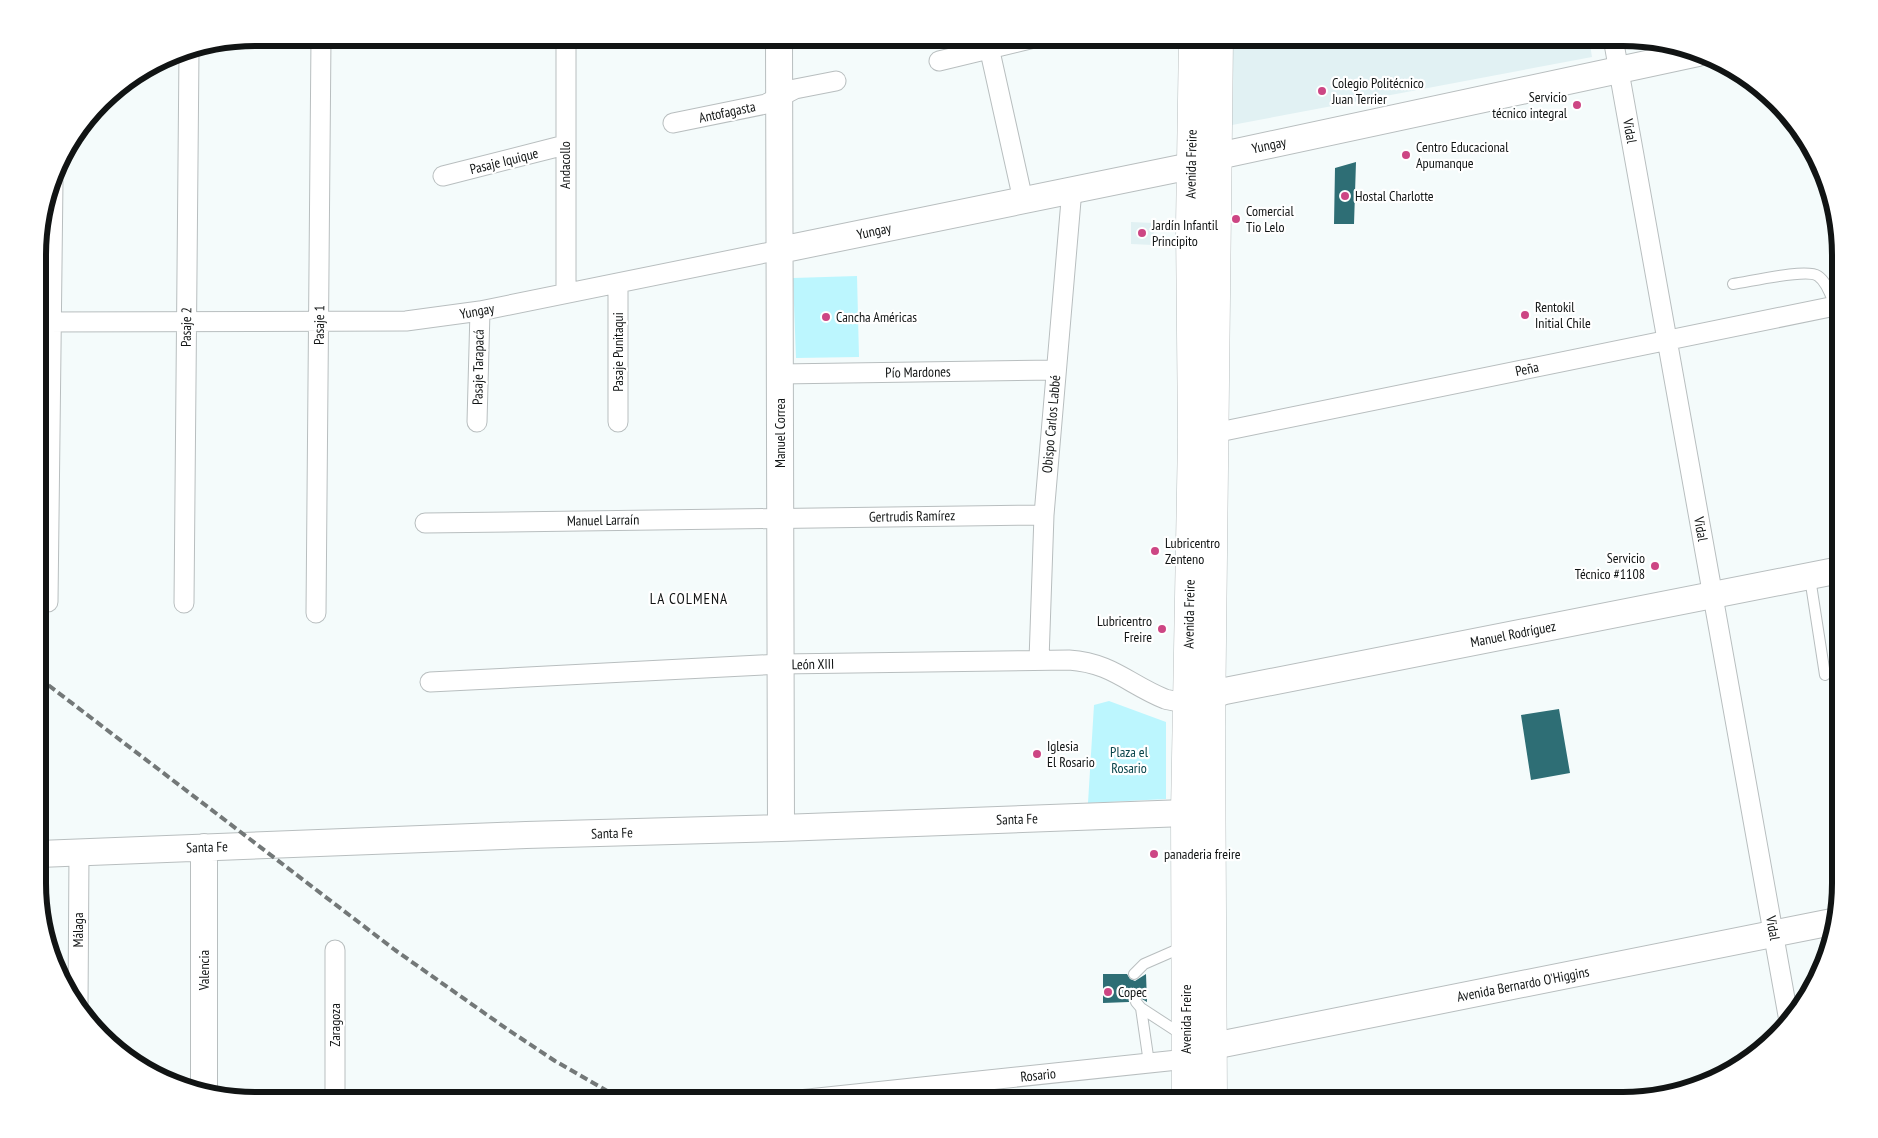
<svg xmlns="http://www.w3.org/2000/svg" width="1878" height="1138" viewBox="0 0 1878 1138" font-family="'PT Sans Narrow',sans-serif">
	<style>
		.built { fill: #e1f1f3 }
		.green { fill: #bcf6fe }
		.building { fill: #2e6e75 }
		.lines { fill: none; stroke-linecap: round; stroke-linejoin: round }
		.lane-casing { stroke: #b8bebf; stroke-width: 12 }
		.street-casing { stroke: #b8bebf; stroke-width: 21 }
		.secondary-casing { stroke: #b8bebf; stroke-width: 28 }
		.primary-casing { stroke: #b8bebf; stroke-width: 29 }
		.lane { stroke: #fff; stroke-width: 10 }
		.street { stroke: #fff; stroke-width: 19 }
		.secondary { stroke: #fff; stroke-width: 26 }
		.primary { stroke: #fff; stroke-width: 28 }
		.rail { stroke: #737878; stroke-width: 4; stroke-dasharray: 8 4; stroke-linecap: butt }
		.poi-dot { fill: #cd4684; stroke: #fff; stroke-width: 2 }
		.labels { text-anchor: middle; stroke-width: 4.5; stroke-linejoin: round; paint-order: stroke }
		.poi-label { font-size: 14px; fill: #111414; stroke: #fff; text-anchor: start }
		.street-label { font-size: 14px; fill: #111414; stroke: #fff }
		.park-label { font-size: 14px; fill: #074349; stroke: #fff }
		.neighbourhood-label { font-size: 15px; letter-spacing: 1px; fill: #111414; stroke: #fff }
		.rim { fill: none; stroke: #111414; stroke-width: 6 }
	</style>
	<rect width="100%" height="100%" fill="#f4fbfb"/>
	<path class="built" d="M1232 38H1589L1592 57 1232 125Z
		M1131 222 1154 223 1153 245 1131 244Z"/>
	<path class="green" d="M857 276 859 357 796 358 793 278Z
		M1109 701 1166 722V799L1088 803 1094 705Z"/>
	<path class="building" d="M1356 162 1354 224H1334L1335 168Z
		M1559 709 1570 773 1531 780 1521 715Z
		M1103 974H1127L1130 979 1135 981 1146 974 1147 1002 1135 995 1131 997 1129 1002 1103 1003Z"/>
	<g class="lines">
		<g class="lane-casing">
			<path id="lane" d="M1733 284C1749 282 1806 268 1818 276 1827 282 1831 296 1835 306
				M1810 578 1825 675
				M1134 974 1144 964 1183 947
				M1136 1002 1141 1008 1184 1036
				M1141 1008 1149 1063"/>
		</g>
		<g class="street-casing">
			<path id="street" d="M566 38V293
				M987 38 1023 200
				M1613 38 1789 1021
				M939 61 1034 38
				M673 123 766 104 795 89 836 81
				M443 176 565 145
				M618 283V422
				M39 322 406 321 480 311 780 250
				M780 374 1056 370
				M477 422 480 311
				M1214 433 1840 305
				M425 523 1044 515
				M48 602 53 181
				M184 603 189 51
				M316 613 321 38
				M1039 660 1044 515 1072 189
				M430 682 781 664 1069 660C1112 663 1128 684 1165 699 1172 701 1180 702 1188 704
				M78 1007 79 852
				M335 1100V950
				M799 1100 1187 1059"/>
		</g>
		<g class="secondary-casing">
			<path id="secondary" d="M779 38 781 828
				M780 250 1191 166 1218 156 1698 53
				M1192 702 1225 691 1840 570
				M204 847V1094
				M39 854 526 835 781 828 1185 813
				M1213 1046 1832 922"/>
		</g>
		<g class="primary-casing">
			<path id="primary" d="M1186 1100 1185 813 1192 437 1190 226 1193 38
				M1213 1100 1211 727 1219 38"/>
		</g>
		<use href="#lane" class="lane"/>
		<use href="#street" class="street"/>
		<use href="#secondary" class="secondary"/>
		<use href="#primary" class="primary"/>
		<path class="rail" d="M39 678 395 950 507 1029 555 1061 623 1100"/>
	</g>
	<g class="poi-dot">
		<circle cx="1322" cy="91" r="5"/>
		<circle cx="1577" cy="105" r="5"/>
		<circle cx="1406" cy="155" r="5"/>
		<circle cx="1345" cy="196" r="5"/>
		<circle cx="1236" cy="219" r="5"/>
		<circle cx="1142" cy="233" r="5"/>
		<circle cx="1525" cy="315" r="5"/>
		<circle cx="826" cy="317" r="5"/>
		<circle cx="1155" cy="551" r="5"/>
		<circle cx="1655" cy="566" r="5"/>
		<circle cx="1162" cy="629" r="5"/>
		<circle cx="1037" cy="754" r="5"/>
		<circle cx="1154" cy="854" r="5"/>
		<circle cx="1108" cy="992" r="5"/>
	</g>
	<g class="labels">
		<g class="poi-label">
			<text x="1332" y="88">Colegio Politécnico<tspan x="1332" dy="16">Juan Terrier</tspan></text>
			<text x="1567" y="102" text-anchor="end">Servicio<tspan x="1567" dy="16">técnico integral</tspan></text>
			<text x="1416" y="152">Centro Educacional<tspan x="1416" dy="16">Apumanque</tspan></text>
			<text x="1355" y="201">Hostal Charlotte</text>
			<text x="1246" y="216">Comercial<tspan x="1246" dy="16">Tio Lelo</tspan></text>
			<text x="1152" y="230">Jardín Infantil<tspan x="1152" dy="16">Principito</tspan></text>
			<text x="1535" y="312">Rentokil<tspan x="1535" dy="16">Initial Chile</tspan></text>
			<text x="836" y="322">Cancha Américas</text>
			<text x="1165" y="548">Lubricentro<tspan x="1165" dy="16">Zenteno</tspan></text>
			<text x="1645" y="563" text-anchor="end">Servicio<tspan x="1645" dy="16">Técnico #1108</tspan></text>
			<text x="1152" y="626" text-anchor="end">Lubricentro<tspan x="1152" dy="16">Freire</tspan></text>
			<text x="1047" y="751">Iglesia<tspan x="1047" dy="16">El Rosario</tspan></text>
			<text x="1164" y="859">panaderia freire</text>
			<text x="1118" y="997">Copec</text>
		</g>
		<g class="street-label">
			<text transform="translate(727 112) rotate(-12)" y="5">Antofagasta</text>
			<text transform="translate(1630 131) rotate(80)" y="5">Vidal</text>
			<text transform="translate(1269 145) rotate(-12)" y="5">Yungay</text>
			<text transform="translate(504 161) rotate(-14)" y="5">Pasaje Iquique</text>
			<text transform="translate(1191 164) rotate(-89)" y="5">Avenida Freire</text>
			<text transform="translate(565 165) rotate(-90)" y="5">Andacollo</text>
			<text transform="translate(874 231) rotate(-12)" y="5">Yungay</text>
			<text transform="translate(477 311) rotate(-10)" y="5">Yungay</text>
			<text transform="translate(319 325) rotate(-89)" y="5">Pasaje 1</text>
			<text transform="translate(186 327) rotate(-89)" y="5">Pasaje 2</text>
			<text transform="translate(618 352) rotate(-90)" y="5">Pasaje Punitaqui</text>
			<text transform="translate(478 367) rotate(-89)" y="5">Pasaje Tarapacá</text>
			<text transform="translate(1527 369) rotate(-12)" y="5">Peña</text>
			<text transform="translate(918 372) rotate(-1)" y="5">Pío Mardones</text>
			<text transform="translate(1051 424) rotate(-85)" y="5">Obispo Carlos Labbé</text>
			<text transform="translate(780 433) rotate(-90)" y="5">Manuel Correa</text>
			<text transform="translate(912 516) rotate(-1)" y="5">Gertrudis Ramírez</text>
			<text transform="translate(603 520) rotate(-1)" y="5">Manuel Larraín</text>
			<text transform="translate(1701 529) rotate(80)" y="5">Vidal</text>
			<text transform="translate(1189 614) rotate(-89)" y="5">Avenida Freire</text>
			<text transform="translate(1513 634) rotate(-11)" y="5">Manuel Rodríguez</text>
			<text transform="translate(813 664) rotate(-1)" y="5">León XIII</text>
			<text transform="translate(1017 819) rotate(-2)" y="5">Santa Fe</text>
			<text transform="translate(612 833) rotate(-2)" y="5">Santa Fe</text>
			<text transform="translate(207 847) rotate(-2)" y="5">Santa Fe</text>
			<text transform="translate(1773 928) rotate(80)" y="5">Vidal</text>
			<text transform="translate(78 930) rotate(-90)" y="5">Málaga</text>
			<text transform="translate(204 970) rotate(-90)" y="5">Valencia</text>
			<text transform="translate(1523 984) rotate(-11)" y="5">Avenida Bernardo O'Higgins</text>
			<text transform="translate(1186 1019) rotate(-90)" y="5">Avenida Freire</text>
			<text transform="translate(335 1025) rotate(-90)" y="5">Zaragoza</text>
			<text transform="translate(1038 1075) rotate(-6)" y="5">Rosario</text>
		</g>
		<g class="park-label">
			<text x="1129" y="757">Plaza el<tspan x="1129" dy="16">Rosario</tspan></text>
		</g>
		<g class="neighbourhood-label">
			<text x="689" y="604">LA COLMENA</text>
		</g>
	</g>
	<path d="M0 0H1878V1138H0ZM255 46H1623A209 209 0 0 1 1832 255V883A209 209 0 0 1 1623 1092H255A209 209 0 0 1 46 883V255A209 209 0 0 1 255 46Z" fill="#fff" fill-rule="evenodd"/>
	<path class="rim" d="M255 46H1623A209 209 0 0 1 1832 255V883A209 209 0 0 1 1623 1092H255A209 209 0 0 1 46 883V255A209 209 0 0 1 255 46Z"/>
</svg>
